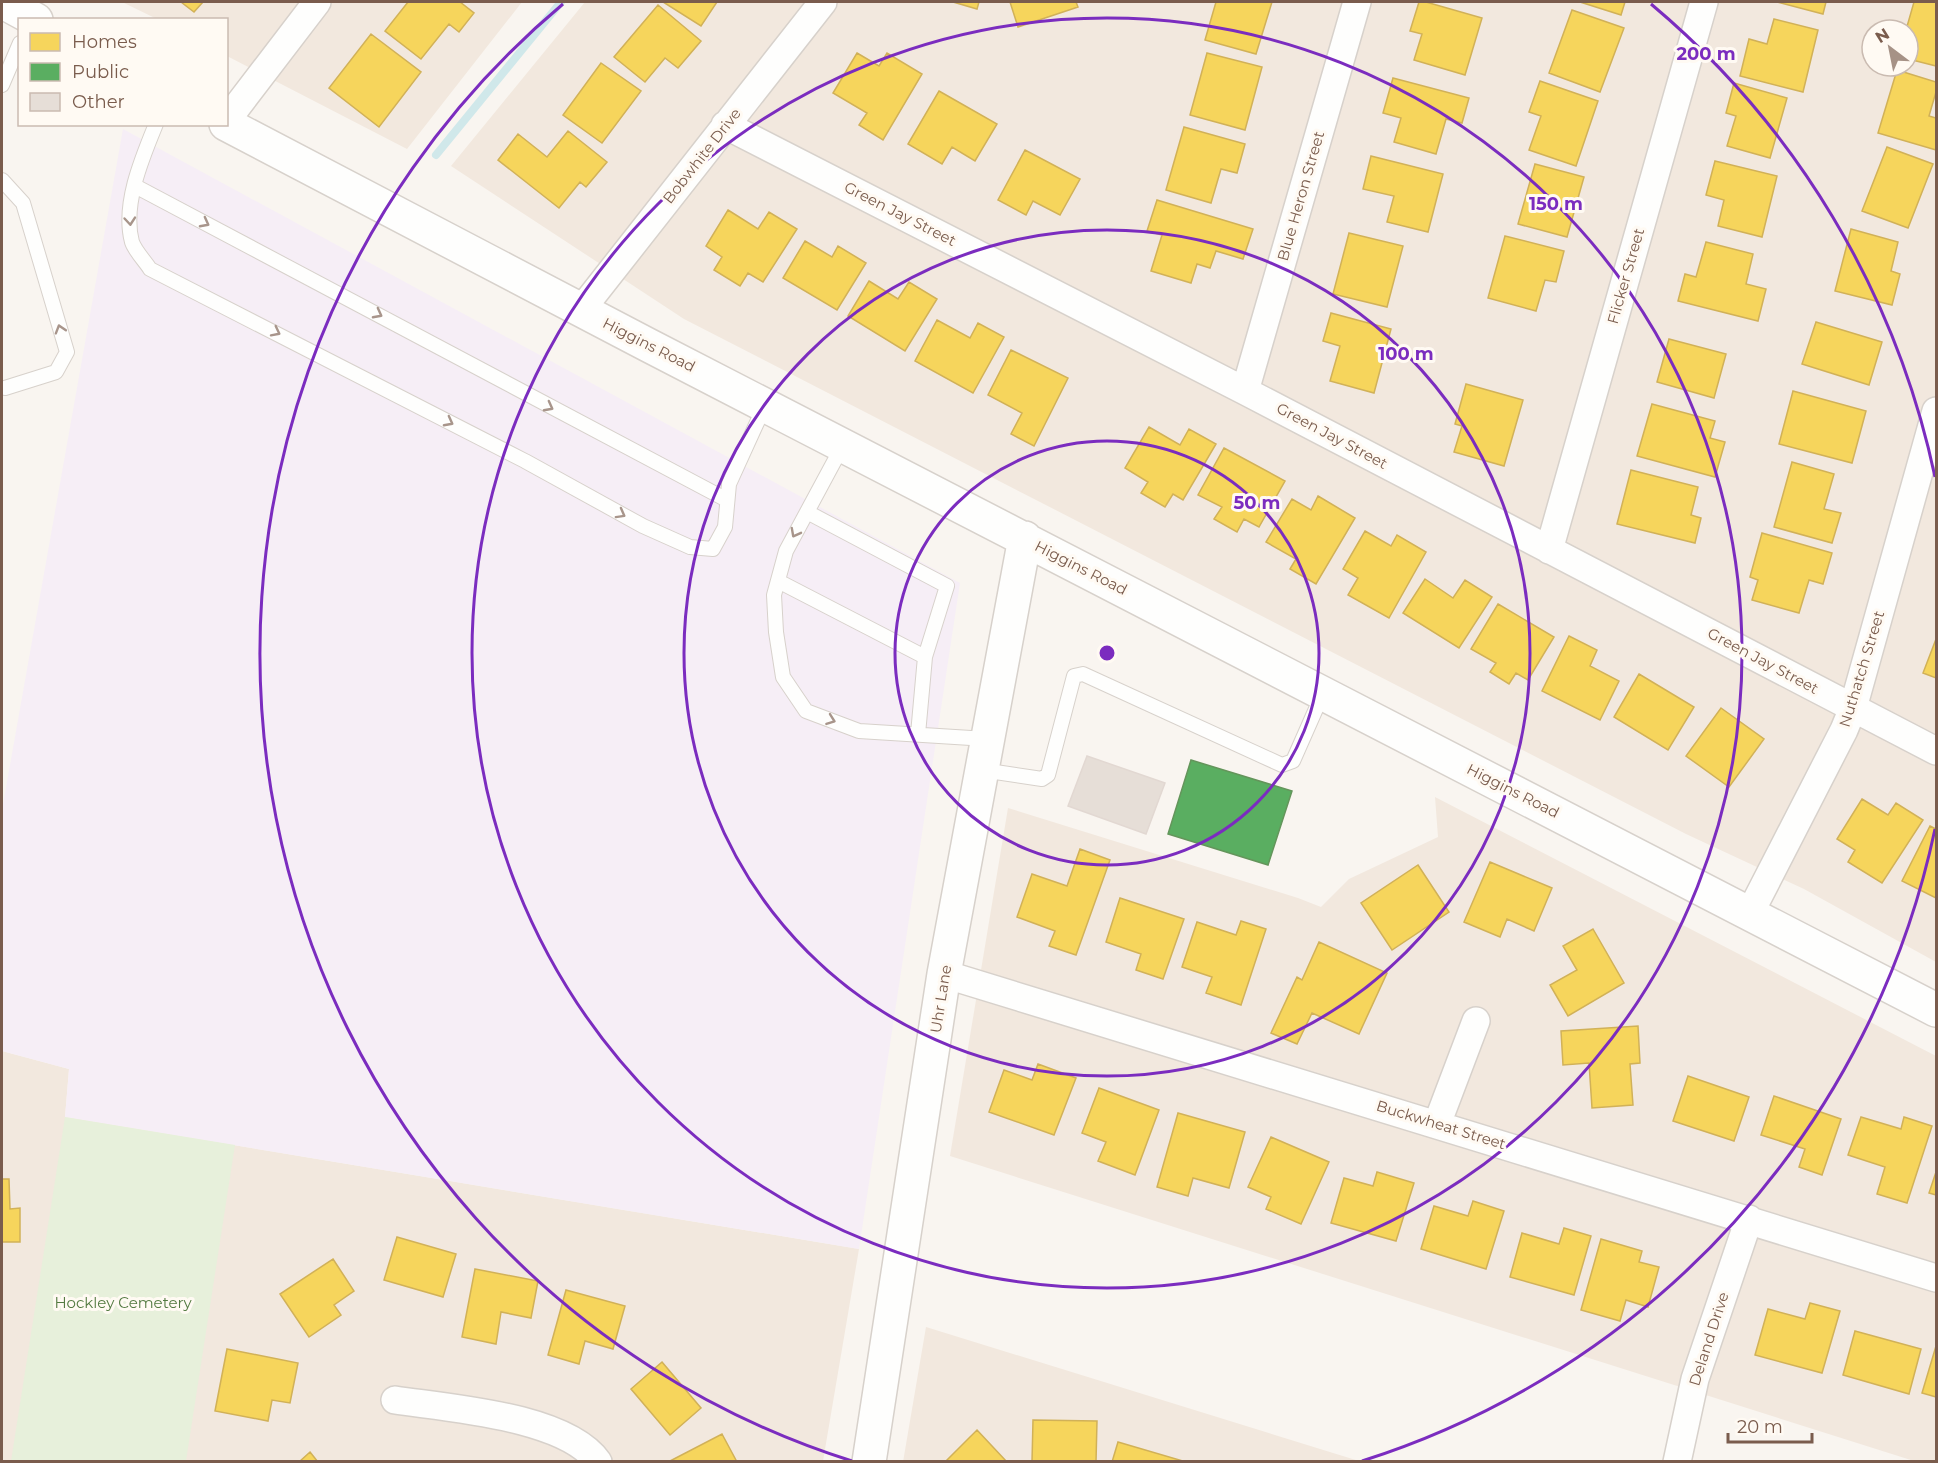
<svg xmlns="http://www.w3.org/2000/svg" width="1938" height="1463" viewBox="0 0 1938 1463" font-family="Montserrat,sans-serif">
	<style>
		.residential { fill: #f2e8de; fill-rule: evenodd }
		.education { fill: #f6eef6 }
		.green { fill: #e7f0db }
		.homes { fill: #f6d55c; stroke: #d1b158; stroke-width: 1.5 }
		.public { fill: #5aae61; stroke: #64955b; stroke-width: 1.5 }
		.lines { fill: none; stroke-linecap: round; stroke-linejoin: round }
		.stream { stroke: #d0e8ea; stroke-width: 8 }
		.building { fill: #e6ded7; stroke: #e2d8d2; stroke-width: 1.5 }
		.service-casing { stroke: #d7d1cb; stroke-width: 16 }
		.minor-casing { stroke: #d7d1cb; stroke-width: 30 }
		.tertiary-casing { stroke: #d7d1cb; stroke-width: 36 }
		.service { stroke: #fefefd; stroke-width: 14 }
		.minor { stroke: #fefefd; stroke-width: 27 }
		.tertiary { stroke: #fefefd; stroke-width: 33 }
		.oneway { stroke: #a8958b }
		.ring { fill: none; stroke: #7b2cbf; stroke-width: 3 }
		.labels { text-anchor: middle; stroke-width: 6; stroke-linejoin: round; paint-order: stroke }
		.street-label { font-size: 15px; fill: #7a5c4d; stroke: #fffaf3 }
		.park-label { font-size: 15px; fill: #537a41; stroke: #fffaf3 }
		.centre { fill: #7b2cbf; stroke: #fffaf3; stroke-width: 3 }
		.ring-label { font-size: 18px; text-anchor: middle; font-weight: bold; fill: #7b2cbf; stroke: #fffaf3; stroke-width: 6; stroke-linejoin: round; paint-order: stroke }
	</style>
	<rect width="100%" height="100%" fill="#f9f5f0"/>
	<path class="residential" d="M122 2H522L407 149 227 56 226 20 157 19Z
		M585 2H1936V962L1804 889 1686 834 684 319 451 166ZM1872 30H1908V66H1872Z
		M1435 797 1936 1056V1461H1914L950 1156 1008 808 1298 898 1321 907 1349 879 1438 837Z
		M2 1051 69 1069 65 1117 859 1249 823 1461H2Z
		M926 1327 1359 1461 903 1462Z"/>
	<path class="education" d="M123 129 960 583 859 1249 65 1117 69 1069 2 1051V810Z"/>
	<path class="green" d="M65 1117 235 1145 186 1461H11Z"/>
	<path class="homes" d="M181 2H203L194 12Z
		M408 2H460L474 13 459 32 449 24 421 59 385 31Z
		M663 2H717L701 26Z
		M953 2H979L977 9Z
		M1010 2H1076L1078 7 1018 27Z
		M1216 2H1272L1256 54 1205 40Z
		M1419 2H1426L1482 18 1465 75 1414 60 1422 34 1410 31Z
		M1580 2H1625L1621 15Z
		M1777 2H1826L1823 14Z
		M1914 2H1936V66L1908 59 1909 37 1908 30H1906Z
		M658 5 701 41 678 68 665 58 645 82 614 57Z
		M1572 10 1624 28 1600 92 1549 73Z
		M1774 19 1818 30 1803 92 1740 76 1749 39 1767 44Z
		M371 34 421 72 379 127 329 88Z
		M857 53 879 66 887 53 922 74 883 140 859 125 867 113 833 93Z
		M1207 53 1262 67 1245 130 1190 115Z
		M601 63 641 91 602 143 563 115Z
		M1897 70 1936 82V92L1929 116 1936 118V150L1878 133Z
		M1393 78 1469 98 1462 123 1446 119 1436 154 1394 142 1401 118 1383 113Z
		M1540 81 1598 101 1576 166 1529 150 1541 116 1529 112Z
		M1734 83 1787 98 1770 158 1727 146 1736 116 1726 113Z
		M939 91 997 124 975 161 952 147 942 164 908 144Z
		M1184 127 1245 144 1237 173 1221 169 1211 203 1166 190Z
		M568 131 607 162 586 187 580 182 559 208 498 160 518 134 547 157Z
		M1887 147 1933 164 1908 228 1862 211Z
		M1025 150 1080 179 1060 215 1033 201 1026 215 998 200Z
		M1371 156 1443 174 1428 232 1387 222 1394 196 1363 189Z
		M1715 161 1777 176 1762 237 1718 226 1724 200 1706 195Z
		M1535 164 1584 177 1567 237 1518 224Z
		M1157 200 1253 229 1243 259 1216 251 1210 268 1197 264 1191 283 1151 271 1162 235 1147 231Z
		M728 210 758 229 769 212 797 229 763 282 748 273 740 286 714 270 722 257 706 246Z
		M1851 229 1898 242 1891 271 1900 274 1892 305 1835 291Z
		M1349 233 1403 246 1387 307 1333 294Z
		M1505 236 1564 251 1556 282 1545 280 1536 311 1488 298Z
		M805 241 832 257 838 246 866 263 837 310 783 278Z
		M1706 242 1753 254 1746 284 1766 289 1758 321 1678 301 1685 274 1696 277Z
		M869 281 898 299 909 282 937 299 905 351 848 316Z
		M1331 313 1391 329 1374 393 1330 381 1340 346 1323 341Z
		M937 320 970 338 978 323 1004 337 973 393 915 361Z
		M1816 322 1882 342 1869 385 1802 364Z
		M1669 339 1726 354 1714 398 1657 382Z
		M1011 350 1068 378 1034 446 1011 434 1022 413 988 395Z
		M1466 384 1523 400 1504 466 1454 452 1462 426 1455 424Z
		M1793 391 1866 411 1852 463 1779 444Z
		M1652 404 1715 421 1710 438 1725 442 1715 477 1637 456Z
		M1149 427 1180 445 1189 429 1216 444 1183 500 1173 494 1165 507 1141 493 1148 482 1125 468Z
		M1224 448 1285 481 1259 527 1244 519 1237 532 1214 519 1222 507 1198 495Z
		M1792 462 1834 474 1824 509 1841 513 1832 543 1774 527Z
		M1631 470 1698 487 1691 515 1701 518 1695 543 1617 524Z
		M1318 496 1355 518 1316 584 1290 569 1296 559 1266 542 1292 499 1311 510Z
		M1365 531 1391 546 1397 535 1426 552 1389 618 1348 595 1358 578 1343 569Z
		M1762 533 1832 553 1823 584 1809 580 1799 613 1752 600 1758 580 1750 577Z
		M1425 579 1453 598 1465 580 1492 597 1459 648 1403 613Z
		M1498 604 1554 637 1528 680 1516 673 1509 684 1490 672 1496 663 1471 649Z
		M1569 636 1597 650 1590 666 1619 681 1600 720 1542 691Z
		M1936 639V678L1923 673Z
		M1639 674 1694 707 1668 750 1614 717Z
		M1721 708 1764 739 1729 787 1686 756Z
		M1862 799 1888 815 1896 803 1923 820 1882 883 1848 862 1855 850 1837 839Z
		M1930 826 1936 829V898L1902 881Z
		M1080 849 1110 860 1076 955 1049 946 1055 931 1017 917 1032 874 1067 886Z
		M1490 862 1552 888 1534 931 1507 919 1500 937 1464 922Z
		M1418 865 1449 912 1392 950 1361 903Z
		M1120 898 1184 919 1163 979 1136 970 1141 954 1106 942Z
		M1241 921 1266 929 1241 1005 1206 993 1212 977 1182 967 1197 922 1236 935Z
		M1593 929 1624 983 1568 1016 1550 985 1577 970 1563 946Z
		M1319 942 1387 973 1359 1034 1312 1013 1297 1044 1271 1033 1297 977 1302 980Z
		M1638 1026 1640 1063 1630 1064 1633 1105 1592 1108 1589 1063 1563 1065 1561 1031Z
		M1038 1064 1076 1078 1054 1135 989 1112 1004 1070 1032 1080Z
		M1688 1076 1749 1097 1734 1141 1673 1121Z
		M1099 1088 1159 1110 1135 1175 1098 1161 1106 1142 1082 1133Z
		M1774 1096 1841 1119 1822 1175 1799 1167 1805 1149 1761 1135Z
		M1178 1113 1245 1132 1229 1188 1193 1178 1188 1196 1157 1187Z
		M1861 1117 1901 1129 1904 1117 1932 1126 1907 1203 1877 1194 1885 1167 1848 1155Z
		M1271 1137 1329 1162 1301 1224 1266 1209 1271 1197 1248 1187Z
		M1377 1172 1414 1183 1396 1241 1331 1223 1344 1178 1373 1186Z
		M1936 1172V1195L1929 1193Z
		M2 1179H9L10 1209 20 1208V1242H2Z
		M1473 1201 1504 1211 1486 1269 1421 1249 1434 1206 1468 1216Z
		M1564 1228 1591 1236 1574 1295 1510 1277 1522 1233 1559 1244Z
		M397 1237 456 1254 443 1297 384 1280Z
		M1601 1239 1642 1251 1639 1262 1659 1267 1648 1307 1626 1300 1620 1321 1581 1310Z
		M333 1259 354 1291 334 1305 341 1315 309 1337 280 1294Z
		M475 1269 538 1281 531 1318 501 1312 496 1344 462 1337Z
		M566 1290 625 1306 613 1349 585 1341 579 1364 548 1355Z
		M1810 1303 1840 1311 1822 1373 1755 1355 1768 1309 1805 1319Z
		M1855 1331 1921 1349 1909 1394 1843 1375Z
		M1936 1346V1397L1922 1393Z
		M227 1349 298 1363 290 1403 272 1400 268 1421 215 1411Z
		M662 1362 701 1408 670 1435 631 1389Z
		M1033 1420 1097 1421 1096 1462H1032Z
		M977 1430 1007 1462H945Z
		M722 1434 737 1462H670V1461Z
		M1118 1442 1183 1461V1462H1112Z
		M310 1452 318 1462H299Z"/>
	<path class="public" d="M1191 760 1292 791 1268 865 1168 834Z"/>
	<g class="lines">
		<path class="stream" d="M436 155 561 2"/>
	</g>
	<path class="building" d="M1087 756 1165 783 1146 834 1068 806Z"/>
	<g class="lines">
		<g class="service-casing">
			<path id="service" d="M2 85 20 43
				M156 124C142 158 122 205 132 242 135 251 145 261 150 269L525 461 643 526 690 547 713 549 725 527 729 484 765 405
				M2 180 23 203 67 352 56 372 5 388
				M135 186 727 500
				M843 445 786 551 774 595 776 632 783 677 806 711 859 731 987 739
				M778 581 925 657 947 586 807 512
				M918 734 925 657
				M982 770 1042 779 1048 775 1074 676 1083 674 1282 765 1293 761 1323 693"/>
		</g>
		<g class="minor-casing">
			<path id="minor" d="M226 121 317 2
				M725 125 1245 391 1936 751
				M581 310 823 2
				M1245 391 1357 2
				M1549 550 1704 2
				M1750 913 1844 730 1853 708 1936 411
				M944 974 1936 1278
				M1437 1124 1476 1021
				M395 1400C448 1408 566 1416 598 1462
				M1677 1462 1695 1379 1749 1219"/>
		</g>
		<g class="tertiary-casing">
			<path id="tertiary" d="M3 2 36 20
				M226 124 648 345 1936 1010
				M869 1462 944 974 1025 538"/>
		</g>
		<use href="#service" class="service"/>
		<use href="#minor" class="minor"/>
		<use href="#tertiary" class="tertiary"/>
	</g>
	<defs><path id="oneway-chevron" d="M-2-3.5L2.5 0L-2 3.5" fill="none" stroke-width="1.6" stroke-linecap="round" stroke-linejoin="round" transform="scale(1.5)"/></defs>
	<g class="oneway">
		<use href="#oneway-chevron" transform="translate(130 221) rotate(85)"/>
		<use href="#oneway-chevron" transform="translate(205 223) rotate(28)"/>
		<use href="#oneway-chevron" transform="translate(378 314) rotate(28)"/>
		<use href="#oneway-chevron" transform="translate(60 329) rotate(-107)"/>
		<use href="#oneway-chevron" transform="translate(276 332) rotate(27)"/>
		<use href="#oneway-chevron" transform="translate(549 407) rotate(28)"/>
		<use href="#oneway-chevron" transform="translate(449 422) rotate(28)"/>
		<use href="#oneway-chevron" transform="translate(621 514) rotate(29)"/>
		<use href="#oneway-chevron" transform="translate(795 533) rotate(118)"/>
		<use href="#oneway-chevron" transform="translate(831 720) rotate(20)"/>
	</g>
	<g class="ring">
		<circle cx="1107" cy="653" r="212"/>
		<circle cx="1107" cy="653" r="423"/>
		<circle cx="1107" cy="653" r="635"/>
		<path d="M1935 829A847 847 0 0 1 1362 1461M852 1461A847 847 0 0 1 563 4M1651 4A847 847 0 0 1 1935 477"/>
	</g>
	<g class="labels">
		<g class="street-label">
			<text transform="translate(702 156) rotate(-52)" y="5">Bobwhite Drive</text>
			<text transform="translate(1301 196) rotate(-74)" y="5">Blue Heron Street</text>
			<text transform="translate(900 214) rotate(27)" y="5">Green Jay Street</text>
			<text transform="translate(1626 276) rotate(-74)" y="5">Flicker Street</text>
			<text transform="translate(649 345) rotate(27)" y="5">Higgins Road</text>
			<text transform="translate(1332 436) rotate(28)" y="5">Green Jay Street</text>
			<text transform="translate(1081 568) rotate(27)" y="5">Higgins Road</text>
			<text transform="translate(1763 661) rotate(28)" y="5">Green Jay Street</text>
			<text transform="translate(1862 669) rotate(-73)" y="5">Nuthatch Street</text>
			<text transform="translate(1513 791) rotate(27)" y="5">Higgins Road</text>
			<text transform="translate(941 999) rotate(-81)" y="5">Uhr Lane</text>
			<text transform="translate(1441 1125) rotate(17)" y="5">Buckwheat Street</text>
			<text transform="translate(1709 1339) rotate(-72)" y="5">Deland Drive</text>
		</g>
		<g class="park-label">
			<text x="123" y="1308">Hockley Cemetery</text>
		</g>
	</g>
	<circle cx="1107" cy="653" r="9" class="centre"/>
	<g class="ring-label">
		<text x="1706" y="60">200 m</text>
		<text x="1556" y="210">150 m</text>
		<text x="1406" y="360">100 m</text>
		<text x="1257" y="509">50 m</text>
	</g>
	<rect width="1938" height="1463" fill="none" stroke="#7a5c4d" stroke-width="6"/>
	<rect x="18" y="18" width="210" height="108" fill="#fffaf3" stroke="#cabbb1" stroke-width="1.5"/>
	<rect x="30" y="33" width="30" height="18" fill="#f6d55c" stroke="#cabbb1" stroke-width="1.5"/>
	<text x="72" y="48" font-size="18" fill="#7a5c4d">Homes</text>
	<rect x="30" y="63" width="30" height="18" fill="#5aae61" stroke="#cabbb1" stroke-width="1.5"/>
	<text x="72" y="78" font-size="18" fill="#7a5c4d">Public</text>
	<rect x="30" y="93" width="30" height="18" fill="#e6ded7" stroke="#cabbb1" stroke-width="1.5"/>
	<text x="72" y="108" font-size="18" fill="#7a5c4d">Other</text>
	<g transform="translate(1890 48) rotate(328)"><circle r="28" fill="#fffaf3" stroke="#cabbb1" stroke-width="1.5"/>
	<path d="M0-4.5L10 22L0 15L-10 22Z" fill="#a69286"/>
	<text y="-9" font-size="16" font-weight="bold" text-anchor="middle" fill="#7a5c4d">N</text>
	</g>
	<path d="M1728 1433v9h84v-9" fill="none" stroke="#7a5c4d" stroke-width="3"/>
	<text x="1737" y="1433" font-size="18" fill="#7a5c4d" stroke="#fffaf3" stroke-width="4.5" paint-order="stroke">20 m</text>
</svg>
